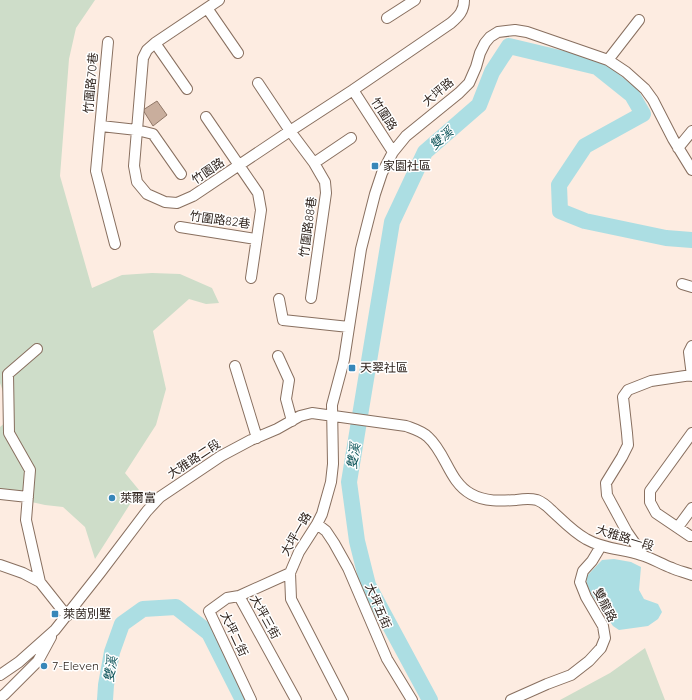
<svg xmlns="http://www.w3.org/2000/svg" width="692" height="700" viewBox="0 0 692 700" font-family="Quicksand,'Noto Sans TC',sans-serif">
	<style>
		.green { fill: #ceddc9 }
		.water { fill: #acdee3 }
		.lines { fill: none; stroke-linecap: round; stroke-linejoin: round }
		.river { stroke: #acdee3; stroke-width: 16 }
		.building { fill: #c9ae9d; stroke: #907767 }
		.minor-casing { stroke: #886f5f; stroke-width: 12 }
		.minor { stroke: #fff; stroke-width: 10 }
		.poi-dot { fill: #3787b9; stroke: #fff; stroke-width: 1.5 }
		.labels { text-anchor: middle; stroke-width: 3; stroke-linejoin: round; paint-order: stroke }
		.street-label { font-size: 12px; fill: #2e231d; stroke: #fff }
		.poi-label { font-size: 12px; fill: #2e231d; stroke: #fff; text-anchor: start }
		.water-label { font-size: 13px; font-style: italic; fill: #165b60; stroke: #fff }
	</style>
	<rect width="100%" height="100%" fill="#fdece1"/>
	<path class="green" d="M0 0H95L76 28 69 59 60 176 92 288 122 275 152 273 180 274 212 288 219 303 206 304 189 299 153 331 166 389 156 425 125 473 139 490 95 559 85 527 63 507 45 505 0 495V427L12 417 0 383Z
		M645 648 665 700H560L610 673Z"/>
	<path class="water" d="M614 559 631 562 641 567 639 590 644 599 658 604 662 612 658 619 648 626 619 630 613 626 586 586 587 576 602 560Z"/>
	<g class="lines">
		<path class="river" d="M105 700 106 685 112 652 122 624 143 609 176 607 209 633 243 700
			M430 700 368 585 357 541 349 482 392 222 425 152 479 105 492 72 509 46 597 67 632 95 643 114 585 146 559 185 560 211 585 221 666 238 692 240"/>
	</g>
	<path class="building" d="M157 101 167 115 153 126 143 110Z"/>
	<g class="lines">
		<g class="minor-casing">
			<path id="minor" d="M219 0 155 43 147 50 143 58 134 166 137 182 147 194 165 202 177 203 193 196 290 131 353 90 451 23C459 16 464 11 464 0
				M207 8 238 53
				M387 18 415 0
				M108 42 96 171 115 244
				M155 43 187 89
				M608 60 639 20
				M258 83 290 131 314 163 325 182 326 193 311 298
				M353 90 393 152
				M206 117 258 193 261 210 251 278
				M101 126 137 130 153 134 181 174
				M678 148 692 131
				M314 163 351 138
				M180 227 256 239
				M682 284 692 287
				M279 299 283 320 349 327
				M692 346 689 352 692 376
				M37 349 8 374 9 433 30 470 26 520 40 582
				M278 356 289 380 286 399 292 421
				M235 366 257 438
				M692 433 650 491V502L656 513 690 536H692
				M0 494 28 497
				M317 524 326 531 334 543 348 568 387 659 412 700
				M678 527 692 508
				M643 555 627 532 607 495 606 483 622 457 628 445 627 433 623 397 628 390 651 381 692 375
				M0 565 23 573 40 582 67 616
				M290 573 239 596 296 700
				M239 596 227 598 209 611 251 700
				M0 675 19 662 55 630 100 573 147 511 160 497 221 456 251 440 277 429 300 416 312 413 406 426C414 429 422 431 428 437 446 453 449 482 471 494 485 502 501 501 516 500 523 499 529 498 537 500 542 502 547 506 551 510 562 520 573 532 586 539 603 549 623 549 641 555 652 558 661 564 672 568 678 571 685 572 692 575
				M0 698 5 694 38 661 51 637
				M343 700 291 599 290 573 299 552 317 524 322 514 331 482 333 464 332 405 344 360 361 249 375 194 382 173 393 152 406 136 459 93 469 83 476 67 480 53 485 43 490 37 498 32 515 30 527 32 608 60 626 72 645 89 653 100 673 139 692 170
				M511 700 547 684 571 675 589 661 601 648 605 638 603 626 586 597 580 582 583 571 592 561 601 546"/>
		</g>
		<use href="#minor" class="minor"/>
	</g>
	<g class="poi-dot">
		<rect x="371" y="162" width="8" height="8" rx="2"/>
		<rect x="348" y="364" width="8" height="8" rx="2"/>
		<circle cx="112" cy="498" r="4"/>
		<rect x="51" y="610" width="8" height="8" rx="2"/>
		<circle cx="44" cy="666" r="4"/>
	</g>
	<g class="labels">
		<g class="street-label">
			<text transform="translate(91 83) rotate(-85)" y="4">竹圍路70巷</text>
			<text transform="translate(438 92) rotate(-40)" y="4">大坪路</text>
			<text transform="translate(384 114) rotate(57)" y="4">竹圍路</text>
			<text transform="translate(208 171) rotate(-34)" y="4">竹園路</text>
			<text transform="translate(220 220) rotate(8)" y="4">竹圍路82巷</text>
			<text transform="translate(308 227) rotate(-82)" y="4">竹圍路88巷</text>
			<text transform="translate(194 459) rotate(-33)" y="4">大雅路二段</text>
			<text transform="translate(296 534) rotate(-60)" y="4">大坪一路</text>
			<text transform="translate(625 538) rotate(17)" y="4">大雅路一段</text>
			<text transform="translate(605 605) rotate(63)" y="4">雙龍路</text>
			<text transform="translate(378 606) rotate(67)" y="4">大坪五街</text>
			<text transform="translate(265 617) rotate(61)" y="4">大坪三街</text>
			<text transform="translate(234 634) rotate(65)" y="4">大坪二街</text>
		</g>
		<g class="poi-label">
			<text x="383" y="170">家園社區</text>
			<text x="360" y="372">天翠社區</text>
			<text x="120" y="502">萊爾富</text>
			<text x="63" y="618">萊茵別墅</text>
			<text x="52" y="670">7-Eleven</text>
		</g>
		<g class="water-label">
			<text transform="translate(441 138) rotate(-41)" y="5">雙溪</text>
			<text transform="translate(353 456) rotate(-81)" y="5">雙溪</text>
			<text transform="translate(110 669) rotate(-81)" y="5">雙溪</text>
		</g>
	</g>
</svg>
